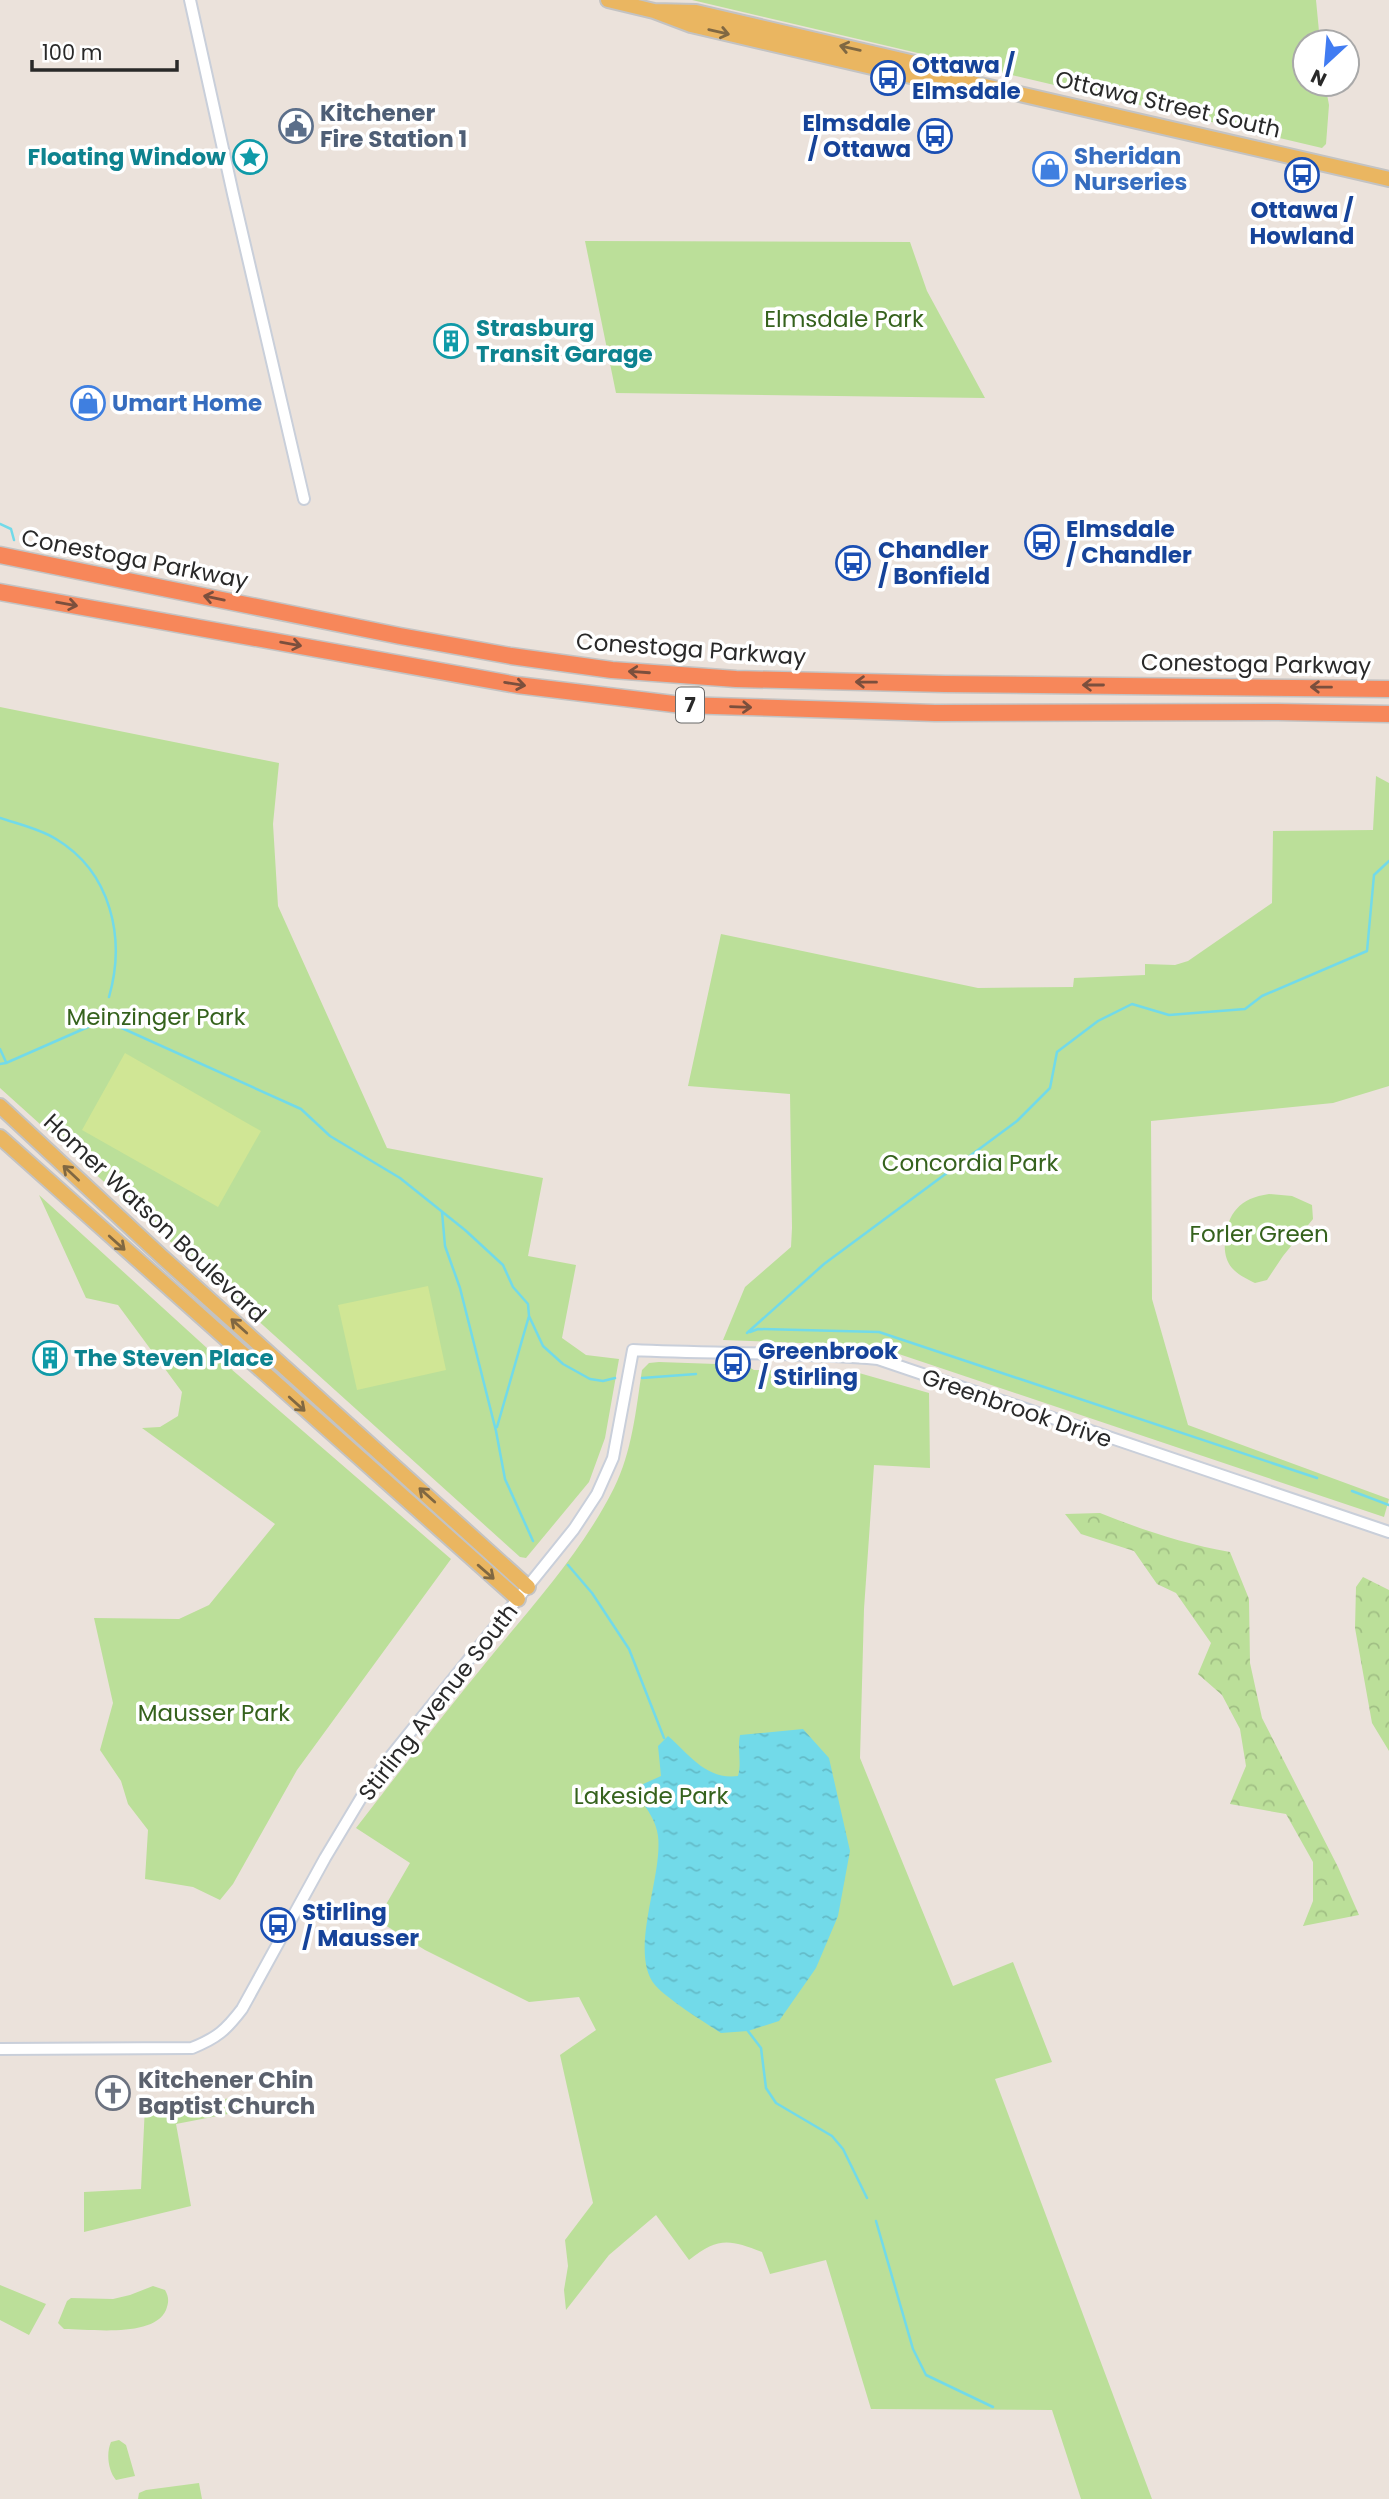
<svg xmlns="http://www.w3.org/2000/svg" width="1389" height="2499" viewBox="0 0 1389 2499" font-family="Poppins,sans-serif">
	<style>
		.forest { fill: url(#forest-crowns) }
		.park { fill: #bbdf99 }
		.pitch { fill: #d0e695 }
		.water { fill: url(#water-ripples) }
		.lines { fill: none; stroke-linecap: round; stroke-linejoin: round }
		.stream { stroke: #72dae9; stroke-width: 2.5 }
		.minor-casing { stroke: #c9cfda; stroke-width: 14 }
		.major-casing { stroke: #c3c3c3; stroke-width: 18 }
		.highway-casing { stroke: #c3c3c3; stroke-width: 19 }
		.minor { stroke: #fff; stroke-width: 10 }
		.major { stroke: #eab661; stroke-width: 14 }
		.highway { stroke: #f7875a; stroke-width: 16 }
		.oneway { stroke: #806842 }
		.oneway2 { stroke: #7b4f3d }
		.labels { text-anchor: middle; stroke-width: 7; stroke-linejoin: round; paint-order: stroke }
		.shield { fill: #fff; stroke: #696969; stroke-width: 2 }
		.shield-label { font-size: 21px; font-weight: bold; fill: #292929 }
		.transit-label { font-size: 23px; font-weight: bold; fill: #164399; stroke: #fff; text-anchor: start }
		.street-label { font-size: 23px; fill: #292929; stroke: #fff }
		.service-label { font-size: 23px; font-weight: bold; fill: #4e5e75; stroke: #fff; text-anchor: start }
		.shop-label { font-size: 23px; font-weight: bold; fill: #366cbe; stroke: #fff; text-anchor: start }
		.culture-label { font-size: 23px; font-weight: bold; fill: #0d838f; stroke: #fff; text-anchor: start }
		.park-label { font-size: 23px; fill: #35621d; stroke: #fff }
		.worship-label { font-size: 23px; font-weight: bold; fill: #5b616d; stroke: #fff; text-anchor: start }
	</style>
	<defs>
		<pattern id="forest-crowns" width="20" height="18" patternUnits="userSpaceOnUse" patternTransform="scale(1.75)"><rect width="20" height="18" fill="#bbdf99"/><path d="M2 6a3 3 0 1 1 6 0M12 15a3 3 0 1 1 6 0" fill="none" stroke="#a1bf84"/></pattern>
		<pattern id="water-ripples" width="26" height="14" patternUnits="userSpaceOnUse" patternTransform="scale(1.75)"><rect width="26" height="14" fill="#72dae9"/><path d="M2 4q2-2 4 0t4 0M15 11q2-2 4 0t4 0" fill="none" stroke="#63bbc8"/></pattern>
	</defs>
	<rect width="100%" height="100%" fill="#ebe2db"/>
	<path class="forest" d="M1100 1513C1143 1530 1184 1544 1230 1552L1249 1599 1250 1663 1262 1718 1338 1867 1359 1915 1303 1926 1313 1901V1862L1286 1814 1230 1804 1246 1766 1240 1729 1222 1695 1198 1674 1211 1643 1176 1593 1157 1584 1134 1551 1081 1534 1065 1514Z
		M1363 1577 1389 1590V1751L1372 1723 1355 1628 1356 1587Z"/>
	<path class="park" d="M692 0H1316L1320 42H1305V84H1325L1329 105 1326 144 1322 148Z
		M585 241 910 242 927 291 985 398 616 393Z
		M0 707 279 763 273 824 278 906 387 1148 543 1178 528 1256 576 1265 562 1338 586 1355 619 1359 605 1438 589 1482 526 1558 520 1557 0 1088Z
		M1376 776 1389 783V1086L1333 1103 1151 1121 1152 1299 1188 1425 1389 1499 1384 1517 875 1346 723 1340 745 1287 791 1247 792 1228 790 1094 688 1086 721 934 978 988 1073 987 1074 978 1145 975V964L1175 965 1188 961 1272 903 1273 831 1373 830Z
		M1269 1194 1292 1196 1312 1205 1313 1219 1283 1256 1267 1280 1255 1283C1247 1279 1238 1275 1232 1268 1226 1261 1224 1251 1225 1242 1227 1213 1240 1198 1269 1194Z
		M39 1195 208 1349 451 1559 297 1770 233 1884 220 1900 193 1887 145 1879 148 1830 128 1804 121 1781 100 1750 113 1703 94 1618 179 1619 209 1605 275 1524 142 1428 160 1427 178 1416 182 1392 118 1305 86 1298Z
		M659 1362 745 1365 754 1370 859 1373 929 1393 930 1468 874 1465 864 1609 860 1758 953 1986 1013 1962 1052 2062 995 2079 1152 2499H1081L1052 2410 871 2409 826 2260 770 2274 762 2252C729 2239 718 2237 689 2260L656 2215 609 2255 566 2310 564 2290 568 2266 565 2240 593 2203 560 2055 596 2030 579 1997 529 2002 425 1950 377 1920 410 1863 356 1828C400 1771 443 1715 488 1660 532 1606 582 1552 614 1488 632 1452 636 1410 642 1370L649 1363Z
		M236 2097 238 2112 176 2124 191 2206 84 2232V2192L141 2189 145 2106 208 2102Z
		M0 2285 46 2304 29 2335 0 2320Z
		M153 2286 165 2290C169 2297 169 2302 166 2310 154 2338 90 2329 64 2329L58 2323 67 2301 71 2298 113 2299 130 2295Z
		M119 2440 126 2445 135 2476 116 2480C108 2470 106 2453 111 2442Z
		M199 2483 202 2499H138L139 2493 146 2490Z"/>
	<path class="pitch" d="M125 1053 261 1131 218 1207 82 1130Z
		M428 1286 446 1370 357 1390 338 1305Z"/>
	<path class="water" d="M803 1729 829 1758 850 1851 838 1916 816 1968 779 2021 748 2031 721 2033C704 2022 667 1999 655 1985 628 1952 663 1877 658 1836 656 1821 648 1810 639 1798L641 1785 661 1776 658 1746 668 1736C690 1755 706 1780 738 1776 742 1762 737 1749 740 1735Z"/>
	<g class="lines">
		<path class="stream" d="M0 524 11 529 14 540
			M0 818C18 824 40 829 56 839 111 872 126 938 109 997
			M0 1049 6 1062
			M0 1064 6 1063 104 1020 301 1109 330 1136 400 1178 465 1230 503 1265 513 1287 528 1304 529 1316 543 1346 563 1364 590 1379 603 1381 615 1378
			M442 1212 445 1246 460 1288 496 1431 505 1479 533 1541
			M750 1332 758 1329 879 1332 1317 1478
			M747 1333 824 1264 1017 1121 1050 1088 1057 1052 1098 1021 1132 1004 1169 1015 1245 1009 1262 996 1367 951 1374 875 1389 861
			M642 1378 696 1374
			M497 1427 529 1316
			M1352 1491 1389 1505
			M568 1565 592 1593 629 1649 664 1738
			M748 2031 761 2048 766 2088 776 2103 832 2136 843 2149 867 2198
			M876 2221 913 2349 926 2375 993 2407"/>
		<g class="minor-casing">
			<path id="minor" d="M190 0 233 194 304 499
				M0 2049 192 2048C217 2038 226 2030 242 2009L325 1858 361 1798 387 1761 574 1529 597 1494 613 1458 633 1350C715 1354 797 1352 878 1359L1389 1532"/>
		</g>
		<g class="major-casing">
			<path id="major" d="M608 0 654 11 691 25 915 77 937 75
				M654 11 696 12 919 64 937 75 1389 179
				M0 1106 160 1255 528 1587
				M0 1137 518 1599"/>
		</g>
		<g class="highway-casing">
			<path id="highway" d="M0 555 400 636 511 656 612 670 736 679 945 684 1389 689
				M0 592 517 685 682 705 935 713 1278 712 1389 714"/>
		</g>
		<use href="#minor" class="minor"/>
		<use href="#major" class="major"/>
		<use href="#highway" class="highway"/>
	</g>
	<defs><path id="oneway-shaft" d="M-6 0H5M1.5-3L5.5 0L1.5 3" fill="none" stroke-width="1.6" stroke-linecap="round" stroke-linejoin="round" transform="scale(1.75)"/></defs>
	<g class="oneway">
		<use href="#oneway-shaft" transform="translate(719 32) rotate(13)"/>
		<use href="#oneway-shaft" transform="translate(850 48) rotate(-167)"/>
		<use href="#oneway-shaft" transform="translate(71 1173) rotate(-137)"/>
		<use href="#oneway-shaft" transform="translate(117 1243) rotate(42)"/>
		<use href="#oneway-shaft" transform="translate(239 1326) rotate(-138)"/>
		<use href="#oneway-shaft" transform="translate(297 1404) rotate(42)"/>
		<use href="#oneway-shaft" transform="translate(427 1495) rotate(-138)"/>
		<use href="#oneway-shaft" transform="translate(486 1572) rotate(41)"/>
	</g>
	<g class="oneway2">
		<use href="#oneway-shaft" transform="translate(214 598) rotate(-168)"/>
		<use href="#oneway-shaft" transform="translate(67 604) rotate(10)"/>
		<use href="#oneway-shaft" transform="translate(291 644) rotate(10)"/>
		<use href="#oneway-shaft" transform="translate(639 672) rotate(-176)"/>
		<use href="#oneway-shaft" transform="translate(866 682) rotate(-179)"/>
		<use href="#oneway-shaft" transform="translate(515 684) rotate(9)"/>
		<use href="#oneway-shaft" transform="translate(1093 685) rotate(-180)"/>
		<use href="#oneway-shaft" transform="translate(1321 687) rotate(-179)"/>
		<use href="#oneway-shaft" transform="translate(741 707) rotate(2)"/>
	</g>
	<defs>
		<g id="bus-ring" transform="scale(1.75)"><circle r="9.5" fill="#fff" stroke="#1a4fb4" stroke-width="1.5"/><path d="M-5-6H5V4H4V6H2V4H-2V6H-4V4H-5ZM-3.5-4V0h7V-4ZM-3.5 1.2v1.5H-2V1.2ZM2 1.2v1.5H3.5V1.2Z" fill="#1a4fb4"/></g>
		<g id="civic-ring" transform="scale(1.75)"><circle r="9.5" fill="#fff" stroke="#5c6f8a" stroke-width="1.5"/><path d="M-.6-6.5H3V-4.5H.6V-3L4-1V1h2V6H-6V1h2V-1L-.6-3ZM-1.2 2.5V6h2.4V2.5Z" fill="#5c6f8a"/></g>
		<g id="sight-ring" transform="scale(1.75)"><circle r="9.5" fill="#fff" stroke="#0f9aa8" stroke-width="1.5"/><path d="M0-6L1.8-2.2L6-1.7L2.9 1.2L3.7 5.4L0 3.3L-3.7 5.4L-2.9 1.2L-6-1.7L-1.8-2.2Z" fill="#0f9aa8"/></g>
		<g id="shop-ring" transform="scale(1.75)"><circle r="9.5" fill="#fff" stroke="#3f7fe0" stroke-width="1.5"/><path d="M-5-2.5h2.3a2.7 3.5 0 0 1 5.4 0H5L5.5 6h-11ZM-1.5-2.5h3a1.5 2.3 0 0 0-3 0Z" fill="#3f7fe0"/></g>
		<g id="building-ring" transform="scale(1.75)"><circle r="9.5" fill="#fff" stroke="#0f9aa8" stroke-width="1.5"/><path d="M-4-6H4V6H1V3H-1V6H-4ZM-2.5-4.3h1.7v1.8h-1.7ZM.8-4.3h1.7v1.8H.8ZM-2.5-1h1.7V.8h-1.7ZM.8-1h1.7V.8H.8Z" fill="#0f9aa8"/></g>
		<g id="church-ring" transform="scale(1.75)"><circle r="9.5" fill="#fff" stroke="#6b7280" stroke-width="1.5"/><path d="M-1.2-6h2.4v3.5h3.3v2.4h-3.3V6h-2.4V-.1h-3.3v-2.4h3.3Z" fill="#6b7280"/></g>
	</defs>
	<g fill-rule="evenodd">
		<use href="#bus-ring" x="888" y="78"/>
		<use href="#civic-ring" x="296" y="126"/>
		<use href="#bus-ring" x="935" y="136"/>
		<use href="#sight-ring" x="250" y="157"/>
		<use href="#shop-ring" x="1050" y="169"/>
		<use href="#bus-ring" x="1302" y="175"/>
		<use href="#building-ring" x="451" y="341"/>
		<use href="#shop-ring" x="88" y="403"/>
		<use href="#bus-ring" x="1042" y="542"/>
		<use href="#bus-ring" x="853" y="563"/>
		<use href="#building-ring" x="50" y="1358"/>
		<use href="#bus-ring" x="733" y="1364"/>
		<use href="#bus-ring" x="278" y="1925"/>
		<use href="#church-ring" x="113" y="2093"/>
	</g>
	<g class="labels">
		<rect class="shield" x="676" y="687.5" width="28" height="35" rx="5"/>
		<g class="shield-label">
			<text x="690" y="712">7</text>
		</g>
		<g class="transit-label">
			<text x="912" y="73">Ottawa /<tspan x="912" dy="26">Elmsdale</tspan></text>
			<text x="911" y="131" text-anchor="end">Elmsdale<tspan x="911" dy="26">/ Ottawa</tspan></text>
			<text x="1302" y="218" text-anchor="middle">Ottawa /<tspan x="1302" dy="26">Howland</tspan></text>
			<text x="1066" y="537">Elmsdale<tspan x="1066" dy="26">/ Chandler</tspan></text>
			<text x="878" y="558">Chandler<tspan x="878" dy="26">/ Bonfield</tspan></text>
			<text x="758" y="1359">Greenbrook<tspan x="758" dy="26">/ Stirling</tspan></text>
			<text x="302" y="1920">Stirling<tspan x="302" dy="26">/ Mausser</tspan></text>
		</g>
		<g class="street-label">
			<text transform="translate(1168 104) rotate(13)" y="8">Ottawa Street South</text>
			<text transform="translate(135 559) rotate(11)" y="8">Conestoga Parkway</text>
			<text transform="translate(691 649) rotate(4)" y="8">Conestoga Parkway</text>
			<text transform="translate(1256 664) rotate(1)" y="8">Conestoga Parkway</text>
			<text transform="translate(155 1218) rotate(43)" y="8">Homer Watson Boulevard</text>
			<text transform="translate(1017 1408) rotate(19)" y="8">Greenbrook Drive</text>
			<text transform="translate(438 1702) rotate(-52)" y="8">Stirling Avenue South</text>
		</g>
		<g class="service-label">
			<text x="320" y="121">Kitchener<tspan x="320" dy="26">Fire Station 1</tspan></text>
		</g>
		<g class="shop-label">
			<text x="1074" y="164">Sheridan<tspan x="1074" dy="26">Nurseries</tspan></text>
			<text x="112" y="411">Umart Home</text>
		</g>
		<g class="culture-label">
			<text x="226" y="165" text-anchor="end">Floating Window</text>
			<text x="476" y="336">Strasburg<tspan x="476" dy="26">Transit Garage</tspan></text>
			<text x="74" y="1366">The Steven Place</text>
		</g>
		<g class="park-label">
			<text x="844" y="327">Elmsdale Park</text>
			<text x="156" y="1025">Meinzinger Park</text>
			<text x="970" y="1171">Concordia Park</text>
			<text x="1259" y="1242">Forler Green</text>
			<text x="214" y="1721">Mausser Park</text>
			<text x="651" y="1804">Lakeside Park</text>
		</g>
		<g class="worship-label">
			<text x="138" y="2088">Kitchener Chin<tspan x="138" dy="26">Baptist Church</tspan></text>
		</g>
	</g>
	<g transform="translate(1326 63) rotate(206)"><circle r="33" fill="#ffffff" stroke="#a9a9a9" stroke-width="2"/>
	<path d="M0-5L12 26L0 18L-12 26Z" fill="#417cf2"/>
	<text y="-10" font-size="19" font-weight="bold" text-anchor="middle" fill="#292929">N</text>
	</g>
	<path d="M32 60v10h145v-10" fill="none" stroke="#292929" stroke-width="3.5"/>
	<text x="42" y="60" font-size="21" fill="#292929" stroke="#ffffff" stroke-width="5" paint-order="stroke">100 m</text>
</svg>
